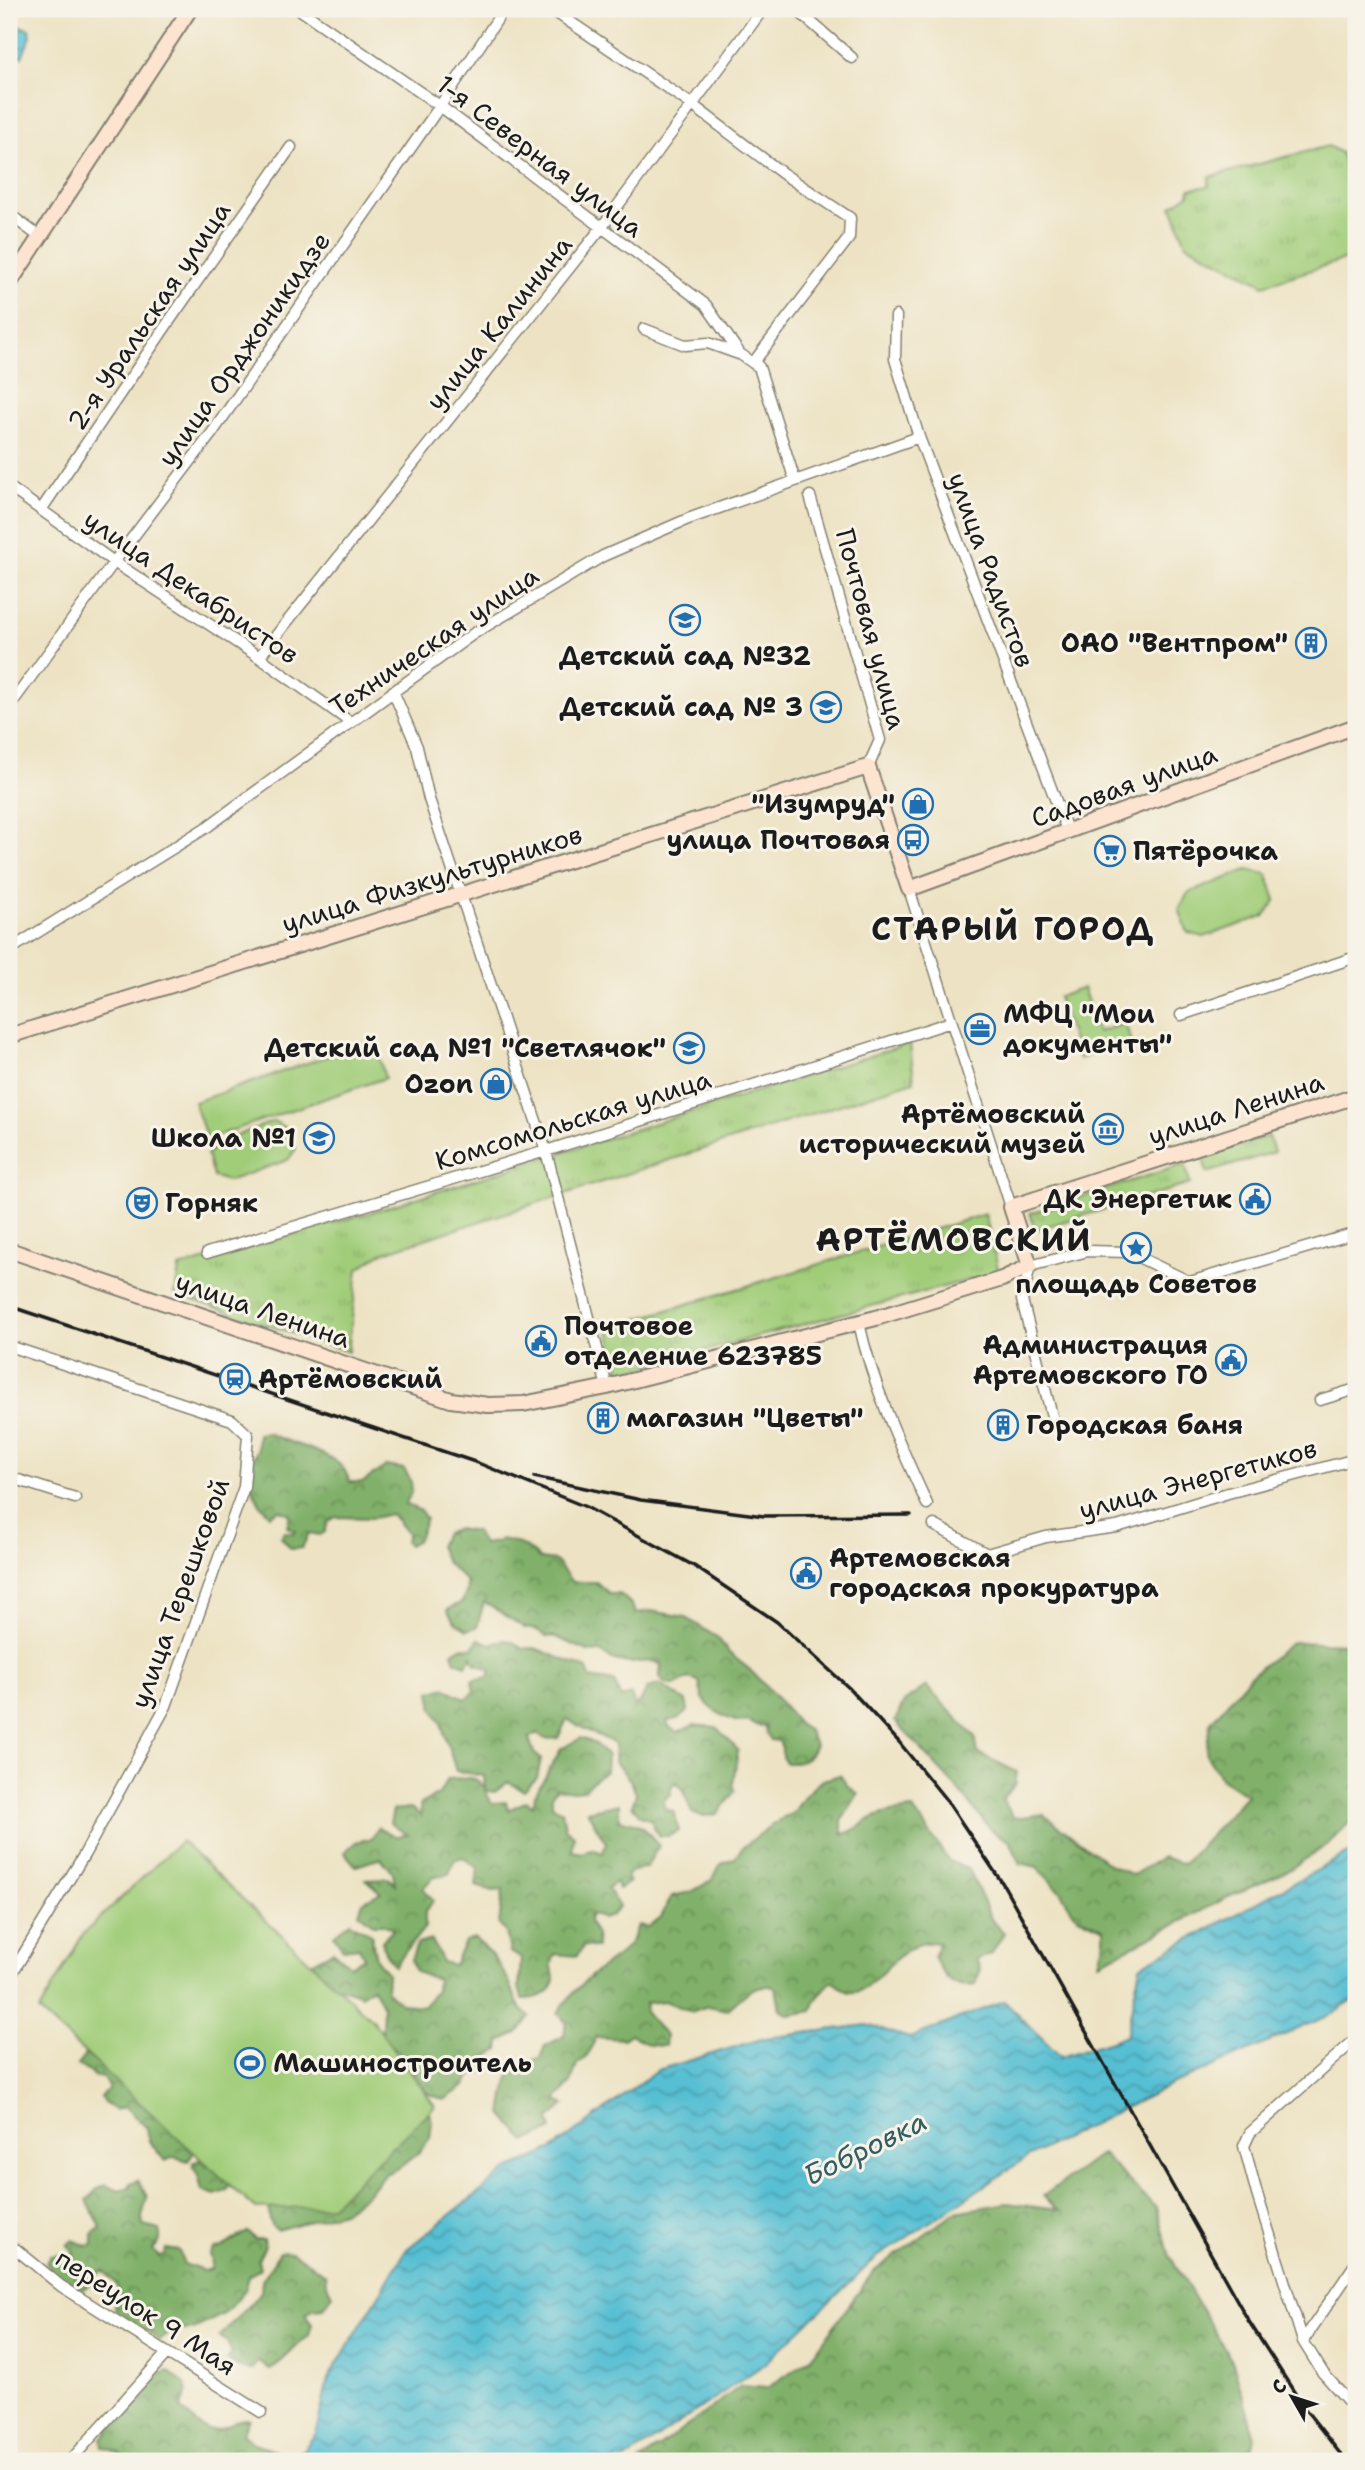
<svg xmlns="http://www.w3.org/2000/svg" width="1365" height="2470" viewBox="0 0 1365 2470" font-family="'Shantell Sans',sans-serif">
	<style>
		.grass { fill: url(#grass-tufts); stroke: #5e744a; stroke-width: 2 }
		.forest { fill: url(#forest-crowns); stroke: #4e6642; stroke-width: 2 }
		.pitch { fill: #a1cd79; stroke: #5e744a; stroke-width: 2 }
		.water { fill: url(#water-waves); stroke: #396e78; stroke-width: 2 }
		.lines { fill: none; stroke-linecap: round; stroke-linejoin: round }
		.street-casing { stroke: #848070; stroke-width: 13 }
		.secondary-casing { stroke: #848070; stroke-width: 18 }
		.street { stroke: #fff; stroke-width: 10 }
		.secondary { stroke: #fde4d1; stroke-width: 14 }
		.rail { stroke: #1c1c1c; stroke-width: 3.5 }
		.labels { text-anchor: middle; stroke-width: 6; stroke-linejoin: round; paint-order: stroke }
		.street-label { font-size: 26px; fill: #1c1c1c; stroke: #f7f3e8 }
		.poi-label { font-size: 26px; font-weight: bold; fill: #1c1c1c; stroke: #f7f3e8; text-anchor: end }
		.water-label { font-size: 28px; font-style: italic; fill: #335d65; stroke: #f7f3e8 }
		.district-label { font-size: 33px; font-weight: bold; letter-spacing: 2px; fill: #1c1c1c; stroke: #f7f3e8 }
	</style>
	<defs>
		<pattern id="grass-tufts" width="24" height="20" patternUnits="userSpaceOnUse" patternTransform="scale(1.75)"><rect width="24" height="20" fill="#a1cd79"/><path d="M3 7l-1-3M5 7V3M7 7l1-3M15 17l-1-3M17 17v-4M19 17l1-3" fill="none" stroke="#8aaf68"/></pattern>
		<pattern id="forest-crowns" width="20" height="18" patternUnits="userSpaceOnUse" patternTransform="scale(1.75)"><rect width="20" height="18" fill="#80b069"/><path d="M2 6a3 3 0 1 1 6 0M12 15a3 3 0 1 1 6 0" fill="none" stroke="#688e56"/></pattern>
		<pattern id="water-waves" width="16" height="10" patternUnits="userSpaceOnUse" patternTransform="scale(1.75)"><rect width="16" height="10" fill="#56bfd3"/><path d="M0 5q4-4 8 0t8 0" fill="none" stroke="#469aaa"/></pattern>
	</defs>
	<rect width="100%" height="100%" fill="#f7f3e8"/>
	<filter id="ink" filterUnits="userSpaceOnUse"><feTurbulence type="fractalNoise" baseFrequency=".0143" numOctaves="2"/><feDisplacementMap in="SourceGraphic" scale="14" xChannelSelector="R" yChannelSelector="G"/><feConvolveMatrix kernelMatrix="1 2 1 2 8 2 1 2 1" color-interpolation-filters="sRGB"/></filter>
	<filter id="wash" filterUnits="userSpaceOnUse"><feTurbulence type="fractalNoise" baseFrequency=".00686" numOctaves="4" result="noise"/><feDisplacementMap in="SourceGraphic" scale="28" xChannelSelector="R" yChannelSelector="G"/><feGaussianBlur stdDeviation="1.57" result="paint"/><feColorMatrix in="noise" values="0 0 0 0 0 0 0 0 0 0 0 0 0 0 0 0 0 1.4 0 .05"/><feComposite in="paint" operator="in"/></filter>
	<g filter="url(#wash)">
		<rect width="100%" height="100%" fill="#ede3c4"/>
		<path class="grass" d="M1328 146 1341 153 1356 216V256L1264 285 1186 244 1172 206 1189 194 1190 189 1209 186V177Z
			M910 1043 914 1081 382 1253 358 1269 348 1352 175 1294 179 1268 375 1211Z
			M1269 1136 1274 1152 1207 1173 1202 1156Z
			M1185 1164 1190 1184 1035 1230 1030 1213Z
			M985 1214 999 1272 621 1373 608 1328Z"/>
		<path class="forest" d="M268 1433C290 1445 325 1449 342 1467 345 1470 348 1477 350 1482H363L386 1466 404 1469C413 1483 415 1490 405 1504L421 1511 426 1519 417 1541 408 1545 405 1541 408 1534 391 1514 373 1518 336 1517 328 1522 325 1532 320 1535 309 1533 302 1548 291 1549 281 1537 284 1532 294 1533 296 1531 287 1527 290 1514 279 1510 270 1515 260 1504 250 1484 253 1471 252 1459 257 1450 258 1434Z
			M457 1529 476 1532 483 1544 496 1542 501 1539C516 1542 529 1546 539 1559L556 1561 572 1582H596L610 1594H620L630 1603 636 1613 651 1611 685 1617 718 1638 729 1653 749 1669 777 1698 798 1724 809 1731 815 1745C809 1759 802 1764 786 1763L782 1757V1748L779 1741 771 1740 766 1733 765 1726 755 1725 748 1721C734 1725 711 1711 703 1698 701 1694 700 1686 699 1681L689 1678 674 1686 664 1683 660 1677 661 1664 652 1661 628 1663 614 1660 600 1652 588 1651 555 1637 546 1636 537 1630 525 1628 484 1602 477 1627 467 1630 455 1622 447 1610 462 1602 467 1591 466 1581 446 1562 439 1546 445 1534Z
			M478 1639 491 1644C503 1639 511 1638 521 1648H535L587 1669 590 1678 614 1682 621 1698 631 1695 635 1706 641 1701 647 1689 659 1684 686 1701 688 1711 678 1719 667 1721 668 1726 677 1732 694 1725 716 1727 738 1750 733 1783 735 1791 717 1814 703 1816 692 1813 683 1789 676 1782 671 1787V1794L663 1801 665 1809 673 1811 679 1831 669 1836H659L654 1829 652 1820 640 1816 632 1805 636 1794 631 1781 614 1761 615 1744C599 1734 582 1730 567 1719L558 1738 545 1739 537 1733 529 1738 534 1753 541 1759 537 1778 524 1791 508 1782 495 1792 485 1791 492 1803 506 1802 508 1810 527 1801 533 1806 535 1795 561 1749 581 1738 595 1743 607 1756 606 1771 590 1783 585 1790 572 1791 557 1788 552 1795V1805L562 1811 565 1828 574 1835 572 1851 583 1853 592 1849 603 1853 606 1843 587 1811 619 1804V1820C639 1821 647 1830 659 1846L646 1867 630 1872 626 1877 629 1882 618 1889 616 1882 607 1888 619 1907 611 1916 603 1919 597 1915H590L589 1922 596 1934 597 1948 584 1946 577 1956 555 1954C548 1970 555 1969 554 1981 552 1996 534 1999 522 1999L519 1987 521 1958 510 1952 506 1932 499 1925 503 1890 492 1891 476 1886 478 1868 462 1857 454 1860 449 1874 432 1878 423 1888 433 1901 425 1911V1927L394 1966 385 1952 382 1941 393 1930 384 1924H373L359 1913 363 1902 381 1892 366 1879 388 1878 395 1884 393 1873 381 1858 356 1866 344 1852 356 1842 372 1838 378 1827 395 1836 408 1835 390 1823 393 1810 411 1808 421 1816 420 1804 439 1794 448 1779C466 1779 473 1773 485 1788L484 1776 456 1771 441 1723 433 1708 430 1692 445 1687 465 1699 474 1692 472 1680 489 1677 491 1670 474 1663 472 1656 466 1665 455 1661 452 1653 461 1647 473 1648Z
			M1292 1642 1348 1644 1356 1642V1816L1327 1845 1287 1871 1226 1898 1136 1945 1099 1962 1104 1942V1929L1076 1916 1059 1890 1037 1867 1020 1863 1010 1841 994 1833 958 1789 895 1721 904 1702 926 1686 975 1737 978 1753 1017 1772 1015 1785 1002 1799 1014 1818 1043 1814 1110 1865 1133 1875 1163 1857 1184 1864 1247 1795 1221 1778 1206 1755 1210 1723 1250 1676Z
			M840 1775 847 1785 858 1794 842 1820V1834C853 1832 858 1827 867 1821 880 1813 898 1811 913 1809L949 1861 969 1869 991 1919 1004 1933 992 1953 976 1960 980 1969 976 1985C947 1988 948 1980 934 1958L939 1943C897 1935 875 1997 850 1992 845 1991 837 1984 831 1981L815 2001 812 2011 789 2015 780 2009 776 1988C755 1979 741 1999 727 2010L708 2006 691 2012 665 2001 646 2003 645 2012 666 2036 665 2046 649 2045 630 2034 623 2039 596 2037C592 2050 589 2057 577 2064L571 2083 556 2100 565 2105 549 2119 552 2129 526 2142 502 2114 508 2080 515 2065 540 2058 545 2046 564 2036 566 2023 558 2013C567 1999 579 1986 591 1976 613 1957 629 1955 638 1925L648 1927 661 1917 672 1896 691 1892 712 1880 721 1864 735 1858 742 1848 772 1825 794 1812 805 1796 820 1781Z
			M350 1922 371 1934 376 1959 387 1973 386 1990 402 2004 423 2006 436 1991 437 1979 415 1972 411 1960 417 1944 432 1940 442 1962 454 1965 465 1941 474 1938C487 1948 499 1964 507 1978 517 1994 512 2004 530 2016L518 2033 500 2041 499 2050 484 2058 489 2065 485 2072 470 2076 466 2085 444 2100 427 2093 399 2052 382 2037 383 2007 373 1987 361 1995 327 1983 312 1962 333 1951 350 1966 364 1957 359 1947 343 1949 334 1935Z
			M90 2048 198 2143 189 2161 174 2157 165 2161 149 2141 147 2128 125 2107 115 2110 104 2103 101 2097 109 2089 102 2076 96 2077 78 2065Z
			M426 2104 432 2121 430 2138 419 2152 399 2168 385 2174 365 2196 343 2212 277 2230C265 2221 269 2207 275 2195Z
			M1102 2154 1156 2208 1170 2256 1233 2363 1255 2437 1249 2461H640L741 2386 767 2388 811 2358 873 2272 955 2212 1007 2203 1058 2210 1043 2196Z
			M206 2159 232 2179 226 2191 215 2195 202 2190 198 2175 193 2167 194 2162Z
			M138 2180 147 2197 142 2217 143 2226 160 2230V2241L153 2250 159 2257 165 2254 166 2249 179 2251 184 2264 203 2271 211 2269 212 2262 210 2254 214 2249C226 2249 235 2236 248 2232L255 2239H263L265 2246 258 2260 260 2268 249 2277 245 2290 224 2314 194 2329 173 2331 159 2341 149 2331 126 2327V2318H120L115 2314 114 2304 119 2294 116 2284 103 2270C93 2277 90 2287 78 2292L54 2275 46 2263 50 2256 65 2254 74 2255 73 2250 67 2245 73 2240 87 2246 93 2245V2234L101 2227 87 2201 96 2190 106 2185 119 2191 129 2188 130 2183Z
			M280 2251 292 2252 325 2274 326 2283 332 2295 323 2308 312 2309 305 2315 312 2324 309 2336C294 2346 286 2361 270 2369L259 2361 252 2370 243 2369 227 2360 232 2353 227 2342 219 2337 261 2292 262 2281Z
			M168 2371 185 2384 187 2392 181 2408C192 2419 204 2437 223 2428 237 2422 230 2420 249 2419L242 2433 254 2444 274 2451 255 2461H126L127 2459 117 2452 103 2447 102 2438C116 2420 146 2375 168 2371Z"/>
		<path class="pitch" d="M1247 870 1267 874 1276 900 1265 916 1204 937 1188 933 1179 909 1188 893Z
			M1083 988 1098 1032 1125 1023 1131 1041 1079 1059 1058 997Z
			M374 1040 385 1078 207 1139 194 1102Z
			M274 1121 287 1129 296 1149 288 1160 228 1181 213 1177 207 1155 217 1143Z
			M181 1841 372 2020 435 2106 331 2206 256 2209 39 2011 83 1934Z"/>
		<path class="water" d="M16 25 29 29 31 36 22 57 9 51V39Z
			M1356 1849V1999L1332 2014 1173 2084 1029 2156 876 2258 763 2365 623 2461H283L303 2450 316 2433 328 2379 407 2249 508 2169 551 2150 658 2070 765 2038 867 2025 910 2038 1004 2001 1061 2057 1126 2036 1140 1966Z"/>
	</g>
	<g filter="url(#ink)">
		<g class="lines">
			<g class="street-casing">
				<path id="street" d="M299 9 440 106 706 305 740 354 759 367 795 481
					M551 9 691 104 782 173 850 218 849 238 753 363
					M796 9 852 58
					M9 214 40 237
					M896 316 895 359 919 437 1068 833
					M644 329 685 345 708 343 739 354
					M9 487 114 562 259 657 350 722
					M810 496 880 740 868 767
					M41 510 170 320 291 147
					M259 657 602 227 763 9
					M393 691 417 747 429 799 546 1151 607 1387
					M9 707 114 562 212 433 440 106 504 9
					M909 889 1011 1207
					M9 950 207 827 473 634 603 556 688 519 919 437
					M1181 1015 1356 957
					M207 1253 546 1151 951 1022
					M859 1323C873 1387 900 1445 927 1504
					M9 1346 232 1420 248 1435 244 1487 166 1706 84 1855 9 1978
					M1320 1400 1356 1389
					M1052 1416 1022 1300 1030 1266 1088 1251 1128 1252 1190 1282 1356 1233
					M9 1477 75 1498
					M934 1525 987 1554 1046 1537 1117 1527 1228 1493 1356 1459
					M1356 2039 1250 2133 1244 2146 1257 2194 1303 2341 1323 2373 1348 2401 1356 2407
					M9 2247 17 2250 61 2286 261 2412
					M1303 2341 1356 2263
					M70 2461 167 2353"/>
			</g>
			<g class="secondary-casing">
				<path id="secondary" d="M9 284 190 9
					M9 1036 868 767 909 889 1356 726
					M9 1250 451 1400 488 1405 523 1404 607 1387 876 1318 1002 1279 1030 1266 1011 1207 1356 1096"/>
			</g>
			<use href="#street" class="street"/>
			<use href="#secondary" class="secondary"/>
			<path class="rail" d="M9 1306 478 1463 586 1507 694 1566 777 1622 849 1688 899 1742 947 1801 1003 1884 1248 2320 1305 2409 1346 2461
				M534 1477 641 1500 764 1516 911 1515"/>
		</g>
	</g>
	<defs>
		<g id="school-ring" transform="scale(1.575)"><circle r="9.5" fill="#f7f3e8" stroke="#1f6fb2" stroke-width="1.5"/><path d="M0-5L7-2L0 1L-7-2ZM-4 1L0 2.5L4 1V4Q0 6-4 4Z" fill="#1f6fb2"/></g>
		<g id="building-ring" transform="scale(1.575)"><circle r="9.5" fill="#f7f3e8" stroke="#1f6fb2" stroke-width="1.5"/><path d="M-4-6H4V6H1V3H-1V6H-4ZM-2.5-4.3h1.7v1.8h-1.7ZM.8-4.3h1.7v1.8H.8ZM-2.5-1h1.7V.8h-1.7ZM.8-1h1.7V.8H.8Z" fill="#1f6fb2"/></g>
		<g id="shop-ring" transform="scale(1.575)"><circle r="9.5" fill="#f7f3e8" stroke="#1f6fb2" stroke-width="1.5"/><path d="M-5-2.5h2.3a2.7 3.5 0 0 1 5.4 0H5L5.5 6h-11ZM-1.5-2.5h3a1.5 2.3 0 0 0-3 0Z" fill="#1f6fb2"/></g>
		<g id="bus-ring" transform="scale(1.575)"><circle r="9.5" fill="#f7f3e8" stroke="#1f6fb2" stroke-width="1.5"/><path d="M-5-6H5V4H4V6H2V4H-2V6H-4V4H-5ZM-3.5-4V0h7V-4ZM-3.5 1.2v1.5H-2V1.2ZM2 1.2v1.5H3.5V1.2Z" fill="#1f6fb2"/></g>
		<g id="supermarket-ring" transform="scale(1.575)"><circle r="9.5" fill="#f7f3e8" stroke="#1f6fb2" stroke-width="1.5"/><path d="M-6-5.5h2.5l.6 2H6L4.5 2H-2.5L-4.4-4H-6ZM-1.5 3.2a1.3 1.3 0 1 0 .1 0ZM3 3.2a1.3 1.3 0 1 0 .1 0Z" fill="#1f6fb2"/></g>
		<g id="office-ring" transform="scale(1.575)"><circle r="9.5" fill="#f7f3e8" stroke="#1f6fb2" stroke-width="1.5"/><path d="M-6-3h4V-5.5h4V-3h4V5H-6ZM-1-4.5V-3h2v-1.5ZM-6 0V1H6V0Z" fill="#1f6fb2"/></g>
		<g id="museum-ring" transform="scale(1.575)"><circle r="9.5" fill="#f7f3e8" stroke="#1f6fb2" stroke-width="1.5"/><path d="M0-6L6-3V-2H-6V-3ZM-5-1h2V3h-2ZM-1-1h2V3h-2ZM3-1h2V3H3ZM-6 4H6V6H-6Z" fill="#1f6fb2"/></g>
		<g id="civic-ring" transform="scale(1.575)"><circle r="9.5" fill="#f7f3e8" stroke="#1f6fb2" stroke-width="1.5"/><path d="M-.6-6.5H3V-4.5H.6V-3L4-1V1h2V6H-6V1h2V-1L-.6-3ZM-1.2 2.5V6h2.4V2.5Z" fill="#1f6fb2"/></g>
		<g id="theatre-ring" transform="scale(1.575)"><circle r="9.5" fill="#f7f3e8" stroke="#1f6fb2" stroke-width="1.5"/><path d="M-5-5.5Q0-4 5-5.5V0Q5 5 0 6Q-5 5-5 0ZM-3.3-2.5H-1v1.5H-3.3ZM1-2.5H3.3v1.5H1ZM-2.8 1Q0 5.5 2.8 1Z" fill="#1f6fb2"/></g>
		<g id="sight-ring" transform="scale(1.575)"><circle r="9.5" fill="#f7f3e8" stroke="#1f6fb2" stroke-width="1.5"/><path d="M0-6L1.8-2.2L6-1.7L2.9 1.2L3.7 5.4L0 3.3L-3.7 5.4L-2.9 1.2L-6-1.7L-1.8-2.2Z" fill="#1f6fb2"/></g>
		<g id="station-ring" transform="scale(1.575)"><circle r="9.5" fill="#f7f3e8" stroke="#1f6fb2" stroke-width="1.5"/><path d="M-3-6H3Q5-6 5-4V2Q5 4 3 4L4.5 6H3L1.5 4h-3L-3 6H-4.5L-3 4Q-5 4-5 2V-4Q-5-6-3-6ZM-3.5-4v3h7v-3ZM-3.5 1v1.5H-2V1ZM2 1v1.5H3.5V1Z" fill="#1f6fb2"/></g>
		<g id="stadium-ring" transform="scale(1.575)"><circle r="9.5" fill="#f7f3e8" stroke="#1f6fb2" stroke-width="1.5"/><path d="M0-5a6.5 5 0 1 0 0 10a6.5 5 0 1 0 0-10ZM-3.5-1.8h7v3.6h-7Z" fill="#1f6fb2"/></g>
	</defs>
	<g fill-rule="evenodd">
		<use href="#school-ring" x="685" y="620"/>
		<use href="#building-ring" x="1311" y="643"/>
		<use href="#school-ring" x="826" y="707"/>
		<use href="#shop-ring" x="918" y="804"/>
		<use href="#bus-ring" x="913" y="840"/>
		<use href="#supermarket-ring" x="1110" y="851"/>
		<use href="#office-ring" x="980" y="1029"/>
		<use href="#school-ring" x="689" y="1048"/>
		<use href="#shop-ring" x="496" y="1084"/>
		<use href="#museum-ring" x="1108" y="1129"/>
		<use href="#school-ring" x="319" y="1138"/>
		<use href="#civic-ring" x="1255" y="1199"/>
		<use href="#theatre-ring" x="142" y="1203"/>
		<use href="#sight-ring" x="1136" y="1248"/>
		<use href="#civic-ring" x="541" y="1341"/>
		<use href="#civic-ring" x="1231" y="1360"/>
		<use href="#station-ring" x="235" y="1379"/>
		<use href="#building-ring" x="603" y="1418"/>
		<use href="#building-ring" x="1003" y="1425"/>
		<use href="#civic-ring" x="806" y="1573"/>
		<use href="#stadium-ring" x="250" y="2063"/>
	</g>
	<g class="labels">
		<g class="street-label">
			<text transform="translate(540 156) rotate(37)" y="9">1-я Северная улица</text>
			<text transform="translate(149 316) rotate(-56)" y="9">2-я Уральская улица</text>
			<text transform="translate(499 323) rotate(-51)" y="9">улица Калинина</text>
			<text transform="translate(244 349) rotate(-55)" y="9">улица Орджоникидзе</text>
			<text transform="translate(991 570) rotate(70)" y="9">улица Радистов</text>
			<text transform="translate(191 587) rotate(34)" y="9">улица Декабристов</text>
			<text transform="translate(871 629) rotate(75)" y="9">Почтовая улица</text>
			<text transform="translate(434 641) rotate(-34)" y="9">Техническая улица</text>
			<text transform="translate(1124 786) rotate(-20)" y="9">Садовая улица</text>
			<text transform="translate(432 879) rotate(-17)" y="9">улица Физкультурников</text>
			<text transform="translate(1236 1109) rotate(-18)" y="9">улица Ленина</text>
			<text transform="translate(573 1120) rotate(-17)" y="9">Комсомольская улица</text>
			<text transform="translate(263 1310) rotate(19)" y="9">улица Ленина</text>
			<text transform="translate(1198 1479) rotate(-15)" y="9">улица Энергетиков</text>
			<text transform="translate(180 1593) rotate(-70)" y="9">улица Терешковой</text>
			<text transform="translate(146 2312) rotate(33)" y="9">переулок 9 Мая</text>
		</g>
		<g class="poi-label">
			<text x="1288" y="652">ОАО "Вентпром"</text>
			<text x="685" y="665" text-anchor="middle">Детский сад №32</text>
			<text x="803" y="716">Детский сад № 3</text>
			<text x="895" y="813">"Изумруд"</text>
			<text x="890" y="849">улица Почтовая</text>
			<text x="1133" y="860" text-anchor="start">Пятёрочка</text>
			<text x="1003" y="1023" text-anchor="start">МФЦ "Мои<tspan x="1003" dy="30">документы"</tspan></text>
			<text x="666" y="1057">Детский сад №1 "Светлячок"</text>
			<text x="473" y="1093">Ozon</text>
			<text x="1085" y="1123">Артёмовский<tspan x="1085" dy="30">исторический музей</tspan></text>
			<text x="296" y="1147">Школа №1</text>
			<text x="1232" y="1208">ДК Энергетик</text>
			<text x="165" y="1212" text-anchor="start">Горняк</text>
			<text x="1136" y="1293" text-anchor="middle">площадь Советов</text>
			<text x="564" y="1335" text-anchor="start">Почтовое<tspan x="564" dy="30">отделение 623785</tspan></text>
			<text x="1208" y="1354">Администрация<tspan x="1208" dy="30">Артемовского ГО</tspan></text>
			<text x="258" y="1388" text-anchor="start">Артёмовский</text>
			<text x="626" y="1427" text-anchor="start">магазин "Цветы"</text>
			<text x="1026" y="1434" text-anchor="start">Городская баня</text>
			<text x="829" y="1567" text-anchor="start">Артемовская<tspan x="829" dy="30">городская прокуратура</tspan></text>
			<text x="273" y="2072" text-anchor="start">Машиностроитель</text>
		</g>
		<g class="water-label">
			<text transform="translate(865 2148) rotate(-26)" y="10">Бобровка</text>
		</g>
		<g class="district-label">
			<text x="1013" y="940">СТАРЫЙ ГОРОД</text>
			<text x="954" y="1251">АРТЁМОВСКИЙ</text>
		</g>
	</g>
	<rect width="1365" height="2470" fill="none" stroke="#f7f3e8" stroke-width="35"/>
	<g transform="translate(1292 2397) rotate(309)" stroke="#f7f3e8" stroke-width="5" paint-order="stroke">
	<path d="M0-5L12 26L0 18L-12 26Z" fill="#1c1c1c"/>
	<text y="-10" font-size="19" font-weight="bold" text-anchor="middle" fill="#1c1c1c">С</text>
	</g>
</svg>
